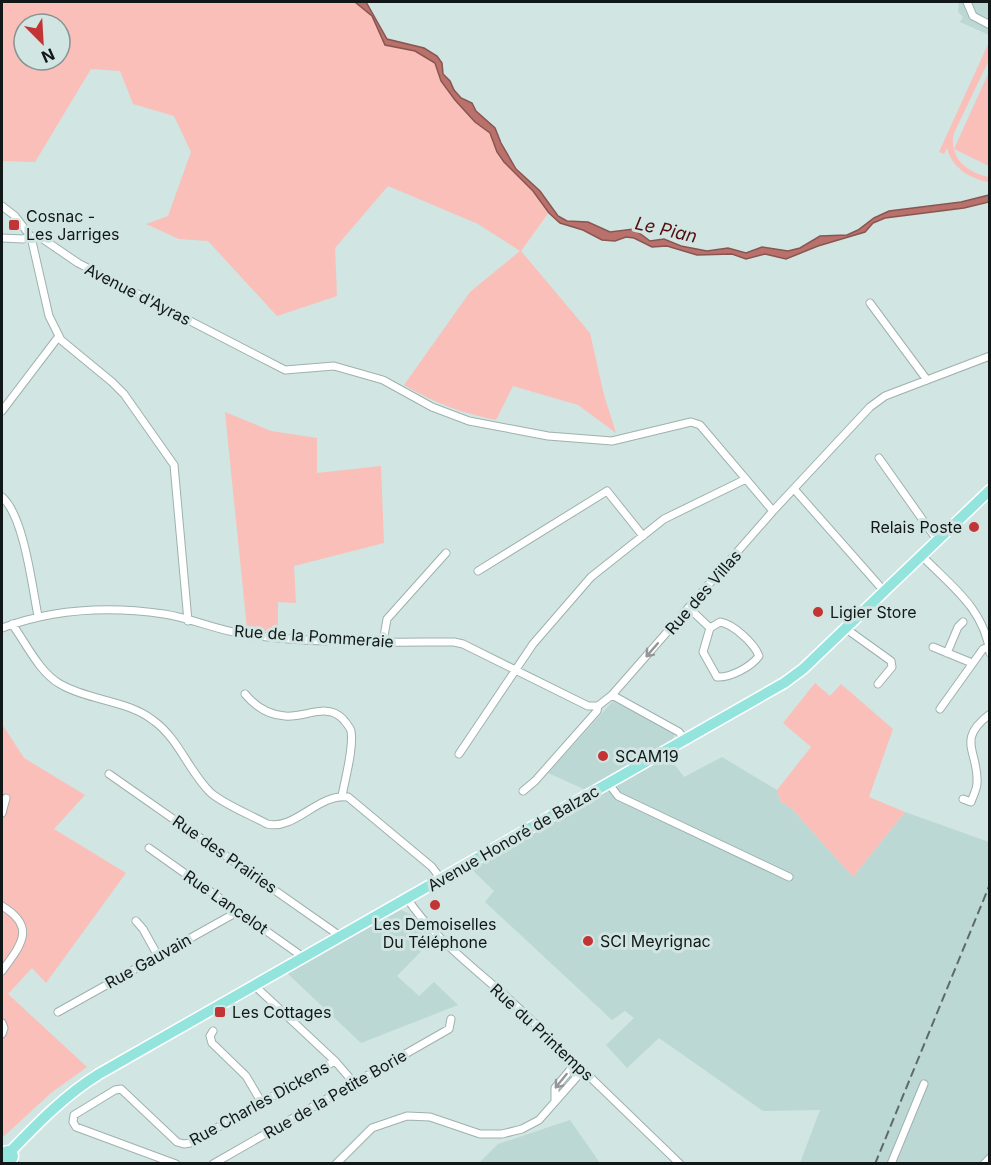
<svg xmlns="http://www.w3.org/2000/svg" width="991" height="1165" viewBox="0 0 991 1165" font-family="Inter,sans-serif">
	<style>
		.built { fill: #bcd8d4 }
		.green { fill: #fabfb9; fill-rule: evenodd }
		.water { fill: #bb716b; stroke: #885652; stroke-width: 1.5 }
		.lines { fill: none; stroke-linecap: round; stroke-linejoin: round }
		.minor-casing { stroke: #9eb1ae; stroke-width: 9 }
		.primary-casing { stroke: #fff; stroke-width: 13 }
		.minor { stroke: #fff; stroke-width: 7 }
		.primary { stroke: #93e4dd; stroke-width: 10 }
		.rail { stroke: #5e6a69; stroke-width: 2; stroke-dasharray: 9 4.5; stroke-linecap: butt }
		.oneway { stroke: #949797 }
		.poi-dot { fill: #c33435; stroke: #d1e5e2; stroke-width: 2 }
		.labels { text-anchor: middle; stroke-width: 6; stroke-linejoin: round; paint-order: stroke }
		.poi-label { font-size: 16px; fill: #121818; stroke: #d1e5e2; text-anchor: start }
		.street-label { font-size: 16px; fill: #121818; stroke: #d1e5e2 }
		.water-label { font-size: 18px; font-style: italic; fill: #520d0e; stroke: #d1e5e2 }
	</style>
	<rect width="100%" height="100%" fill="#d1e5e2"/>
	<path class="built" d="M959 2H989V35L960 22 963 17 958 12Z
		M613 701 675 733 669 757 684 777 722 757 777 790 780 801 792 809 853 877 905 812 989 842V1163H800L820 1110 763 1111 659 1038 627 1068 606 1045 634 1018 625 1011 612 1020 485 902 494 891 464 862 586 790 548 773Z
		M401 910 410 914 434 938 397 976 419 996 434 982 458 1005 361 1043 287 973Z
		M570 1120 600 1163H479L498 1144Z"/>
	<path class="green" d="M2 2H355L372 16 385 45 415 51 435 63 441 81 455 100 475 122 490 133 497 152 504 162 533 191 549 212 521 251 590 333 604 395 616 433 578 405 513 386 496 420C459 412 437 404 404 385L470 292 520 251 478 224 388 186 335 248 337 296 277 316 208 241 179 239 146 224 168 216 191 152 174 116 133 104 120 71 91 69 35 162 2 161ZM24 24H60V60H24Z
		M989 42V60L954 133C948 157 967 173 989 177V182H988C969 178 952 168 947 148L944 154 939 152Z
		M989 72V166L954 149Z
		M225 412 271 431 317 438V473L381 466 384 543 294 566 296 603 278 602V632L247 629Z
		M815 683 830 696 841 684 893 729 869 797 905 812 853 877 792 809 780 801 777 790 811 747 783 723Z
		M2 724 24 758 85 795 54 829 126 873 46 983 32 968 8 994 87 1067 51 1093 2 1138Z"/>
	<path class="water" d="M355 2H366L387 39 424 48 437 56 442 63 443 74 450 81 454 90 461 98 472 103 476 111 495 128 501 143 516 169 540 191 558 216 567 221 588 222 610 232 634 229 650 241 664 239 681 246 707 251 728 248 746 253 762 247 788 251 800 248 820 236 847 235 858 230 874 218 889 211 961 202 989 195V202L964 208 885 218 873 223 865 232 818 246 786 259 765 254 746 259 732 254 697 255 667 246 652 247 634 238 626 237 615 241 602 240 583 230 560 223 549 213 533 191 504 162 497 152 490 133 475 122 455 100 441 81 435 63 415 51 385 45 372 16Z"/>
	<g class="lines">
		<g class="minor-casing">
			<path id="minor" d="M967 2 973 16 990 25
				M2 206 15 216 31 237 49 316 61 340 112 382 124 394 174 465 188 621
				M2 238 23 239 31 237H40L78 263 285 370 334 366 383 380 432 407 469 421 548 436 612 441 691 422 700 425 773 511
				M870 303 927 380
				M2 411 59 336
				M879 458 937 540
				M794 489 884 591
				M2 497C24 516 32 586 38 616
				M921 555C951 586 984 608 990 653
				M478 571 607 491 643 536
				M689 608 710 628
				M720 622C733 624 754 643 759 656 751 667 730 678 717 677L703 652 710 628Z
				M12 624C26 643 39 672 60 684 89 701 128 700 154 721 179 739 189 772 211 793 225 805 251 815 267 824 295 831 318 793 348 797L432 867 441 879
				M2 628C53 609 109 606 164 614 191 618 216 630 244 634 312 644 384 642 454 642L463 644 588 706H598L612 695 773 511 870 407 885 396 990 356
				M845 628 891 661 892 667 878 684
				M383 642 387 619 446 553
				M933 647 972 663
				M947 653 958 627 963 622
				M245 694C255 706 269 715 285 716 305 718 327 702 343 719 346 723 350 727 351 731 354 748 345 779 342 796
				M612 695 679 732 685 740
				M940 709 983 649 989 647
				M459 754 533 644 591 577 664 519 746 479
				M109 774 340 936
				M609 784 618 796 789 877
				M523 791 535 781 597 711 598 706
				M963 799 971 802C973 796 977 789 977 783 979 752 955 740 990 714
				M2 813 6 798
				M149 848 303 957
				M407 898C434 941 491 980 528 1017 578 1066 629 1115 680 1164
				M2 906C37 927 21 945 2 971
				M136 921 143 929 158 956
				M255 986 335 1061 354 1083
				M58 1012 239 911
				M2 1023 4 1028 2 1034
				M213 1031 210 1036 212 1043 246 1076 262 1103
				M555 1101V1088L576 1063
				M2 1150 4 1152
				M12 1159 15 1164
				M176 1164 76 1127 73 1122 74 1115 115 1090 121 1089 177 1142 184 1144 190 1143 335 1061
				M213 1164 449 1029 451 1019
				M336 1164 372 1128 407 1116 430 1117 480 1134H502L522 1129 539 1120 583 1070
				M891 1164 924 1084
				M984 1164 990 1158"/>
		</g>
		<g class="primary-casing">
			<path id="primary" d="M3 1156a5 5 0 1 1 10 0a5 5 0 1 1-10 0Z
				M10 1152C38 1123 65 1095 99 1074L784 683 803 669 990 490"/>
		</g>
		<use href="#minor" class="minor"/>
		<use href="#primary" class="primary"/>
		<path class="rail" d="M875 1164 990 884"/>
	</g>
	<defs><path id="oneway-shaft" d="M-6 0H5M1.5-3L5.5 0L1.5 3" fill="none" stroke-width="1.6" stroke-linecap="round" stroke-linejoin="round" transform="scale(1.5)"/></defs>
	<g class="oneway">
		<use href="#oneway-shaft" transform="translate(652 650) rotate(131)"/>
		<use href="#oneway-shaft" transform="translate(561 1081) rotate(129)"/>
	</g>
	<g class="poi-dot">
		<rect x="8" y="219" width="12" height="12" rx="3"/>
		<circle cx="974" cy="527" r="6"/>
		<circle cx="818" cy="612" r="6"/>
		<circle cx="603" cy="756" r="6"/>
		<circle cx="435" cy="905" r="6"/>
		<circle cx="588" cy="941" r="6"/>
		<rect x="214" y="1006" width="12" height="12" rx="3"/>
	</g>
	<g class="labels">
		<g class="poi-label">
			<text x="26" y="222">Cosnac -<tspan x="26" dy="18">Les Jarriges</tspan></text>
			<text x="962" y="533" text-anchor="end">Relais Poste</text>
			<text x="830" y="618">Ligier Store</text>
			<text x="615" y="762">SCAM19</text>
			<text x="435" y="930" text-anchor="middle">Les Demoiselles<tspan x="435" dy="18">Du Téléphone</tspan></text>
			<text x="600" y="947">SCI Meyrignac</text>
			<text x="232" y="1018">Les Cottages</text>
		</g>
		<g class="street-label">
			<text transform="translate(138 294) rotate(27)" y="6">Avenue d'Ayras</text>
			<text transform="translate(703 592) rotate(-49)" y="6">Rue des Villas</text>
			<text transform="translate(314 636) rotate(4)" y="6">Rue de la Pommeraie</text>
			<text transform="translate(513 838) rotate(-30)" y="6">Avenue Honoré de Balzac</text>
			<text transform="translate(225 854) rotate(35)" y="6">Rue des Prairies</text>
			<text transform="translate(226 902) rotate(35)" y="6">Rue Lancelot</text>
			<text transform="translate(148 961) rotate(-29)" y="6">Rue Gauvain</text>
			<text transform="translate(542 1032) rotate(43)" y="6">Rue du Printemps</text>
			<text transform="translate(335 1094) rotate(-30)" y="6">Rue de la Petite Borie</text>
			<text transform="translate(259 1103) rotate(-29)" y="6">Rue Charles Dickens</text>
		</g>
		<g class="water-label">
			<text transform="translate(666 230) rotate(13)" y="6">Le Pian</text>
		</g>
	</g>
	<rect width="991" height="1165" fill="none" stroke="#121818" stroke-width="6"/>
	<g transform="translate(42 42) rotate(156)"><circle r="28" fill="#d1e5e2" stroke="#859391" stroke-width="1.5"/>
	<path d="M0-4.5L10 22L0 15L-10 22Z" fill="#c33435"/>
	<text y="-9" font-size="16" font-weight="bold" text-anchor="middle" fill="#121818">N</text>
	</g>
</svg>
